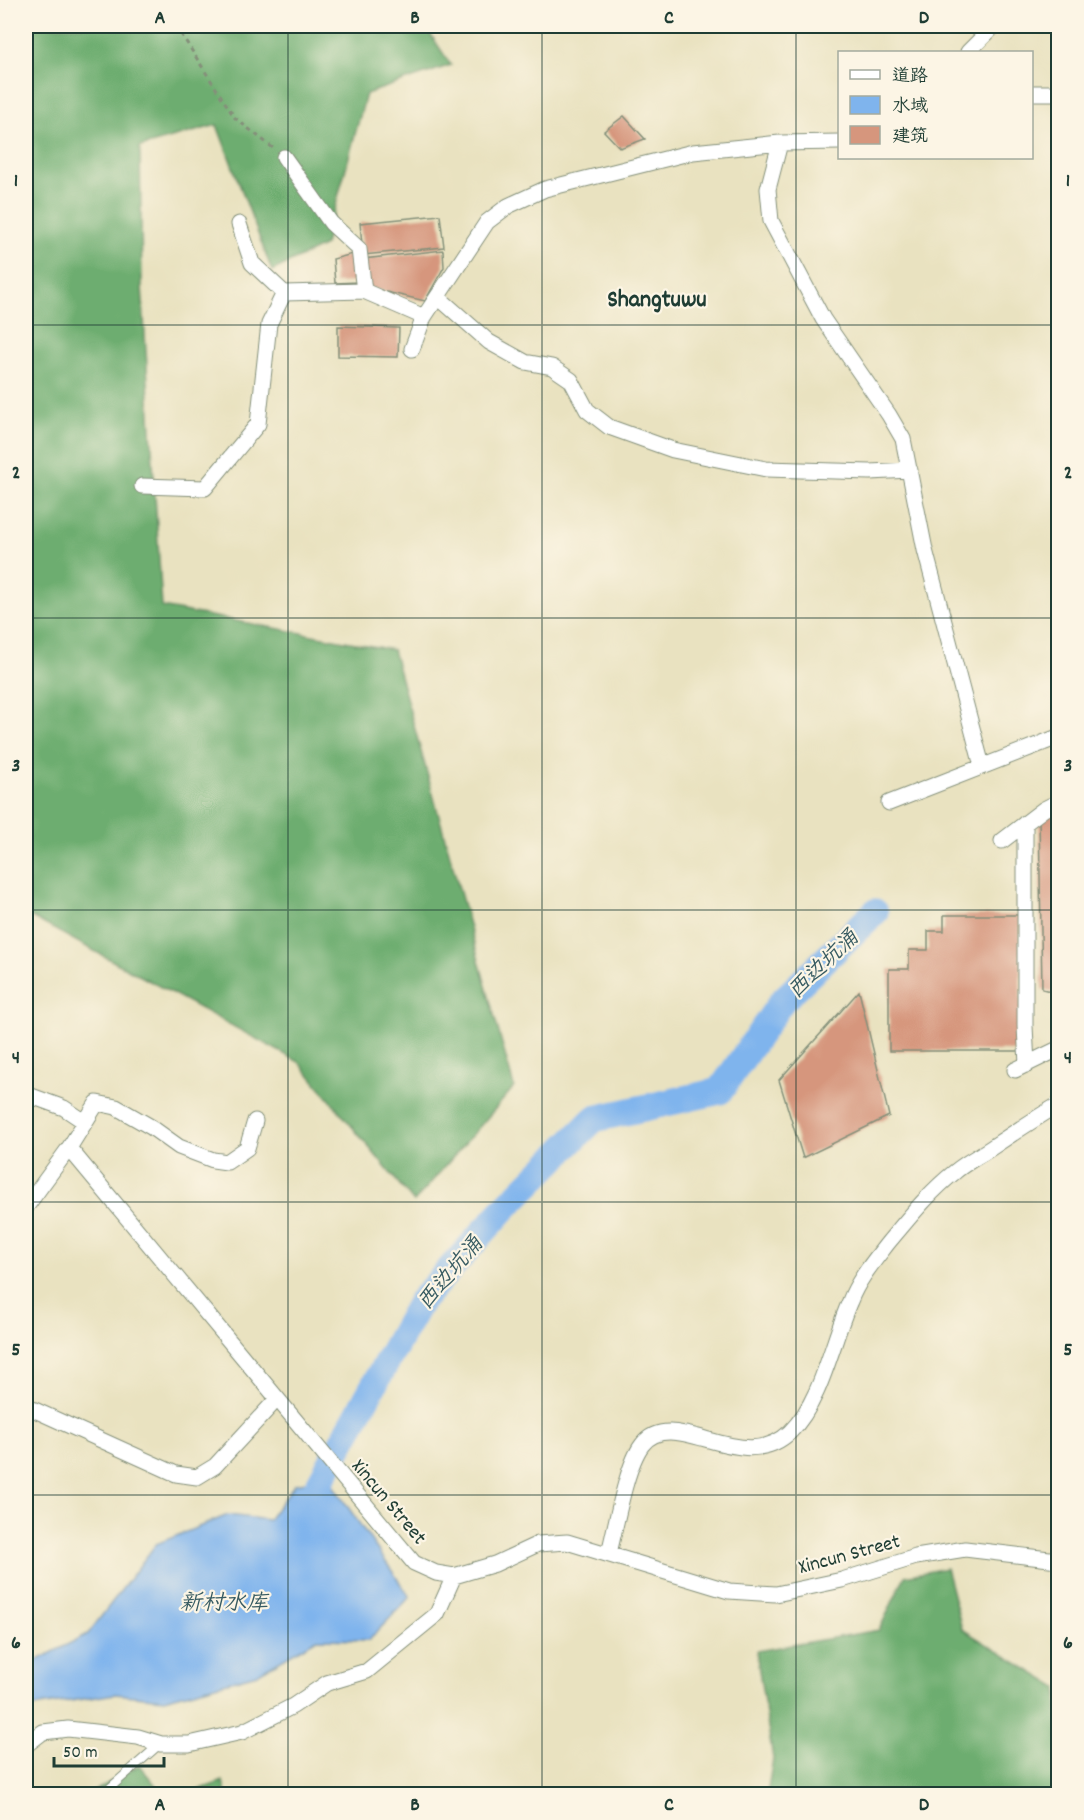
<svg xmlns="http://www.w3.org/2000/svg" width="1084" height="1820" viewBox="0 0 1084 1820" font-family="Dekko,'LXGW WenKai TC',sans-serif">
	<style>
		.forest { fill: #6dad6f; stroke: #467552; stroke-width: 1.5 }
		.water { fill: #7fb4ed; stroke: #4f7890; stroke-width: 1.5 }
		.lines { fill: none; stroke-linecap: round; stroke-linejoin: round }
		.river { stroke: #7fb4ed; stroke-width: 27 }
		.building { fill: #d6967d }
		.lane-casing { stroke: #84907a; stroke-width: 10 }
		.street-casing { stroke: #84907a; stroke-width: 17 }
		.path { stroke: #84907a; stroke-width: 3; stroke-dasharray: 4.5 4.5; stroke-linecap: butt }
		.lane { stroke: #fff; stroke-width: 8 }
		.street { stroke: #fff; stroke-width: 15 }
		.grid { fill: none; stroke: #1f3d34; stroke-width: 1.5; stroke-opacity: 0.55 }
		.labels { text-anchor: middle; stroke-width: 4.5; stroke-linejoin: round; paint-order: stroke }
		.street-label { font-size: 21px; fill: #1f3d34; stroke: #fcf5e5 }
		.water-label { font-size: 22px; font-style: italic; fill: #375b62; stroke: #fcf5e5 }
		.quarter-label { font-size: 24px; font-weight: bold; fill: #1f3d34; stroke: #fcf5e5 }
		.neatline { fill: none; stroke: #1f3d34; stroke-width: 2 }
		.grid-label { font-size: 20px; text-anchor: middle; font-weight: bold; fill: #1f3d34 }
	</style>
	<rect width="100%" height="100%" fill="#fcf5e5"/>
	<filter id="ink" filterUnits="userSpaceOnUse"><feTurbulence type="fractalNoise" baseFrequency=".0167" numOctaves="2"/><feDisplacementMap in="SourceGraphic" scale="12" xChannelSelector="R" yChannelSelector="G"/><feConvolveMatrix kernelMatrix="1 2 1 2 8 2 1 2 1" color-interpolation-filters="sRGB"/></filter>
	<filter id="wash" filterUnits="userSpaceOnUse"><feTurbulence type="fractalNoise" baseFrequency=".008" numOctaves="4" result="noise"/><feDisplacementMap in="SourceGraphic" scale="24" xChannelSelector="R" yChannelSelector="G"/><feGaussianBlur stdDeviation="1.35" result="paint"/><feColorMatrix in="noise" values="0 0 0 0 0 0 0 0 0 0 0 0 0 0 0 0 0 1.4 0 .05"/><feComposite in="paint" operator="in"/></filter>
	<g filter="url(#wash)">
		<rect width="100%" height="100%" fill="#e9e2c0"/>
		<path class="forest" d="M26 26H425L451 65 366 94 325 245 272 271 217 125 140 147 142 286 162 607 393 650 514 1087 414 1202 299 1062 26 914Z
			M946 1568 962 1629 1058 1688V1794H767L773 1759 756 1651 879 1630 905 1576Z
			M139 1765 163 1794H90L91 1793Z
			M223 1781 226 1794H188Z"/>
		<path class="water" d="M328 1478 410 1597 369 1640 317 1639 257 1674 164 1699 115 1694 26 1708V1666L88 1634 156 1544 228 1515 268 1520 295 1484Z"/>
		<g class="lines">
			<path class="river" d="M299 1505 315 1491 420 1302 504 1209 594 1119 720 1091 782 1001 875 912"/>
		</g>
		<g id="blocks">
			<path class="building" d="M624 116 645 139 620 148 604 131Z
				M440 215 444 247 363 255 360 223Z
				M443 250 444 267 425 301 365 287 363 259Z
				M357 253 359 282 335 283 333 259Z
				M338 326 399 328 398 357 338 356Z
				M1058 805V993L1042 989 1039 817Z
				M944 915H1020L1021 1051H889V969H909V950H928V931H944Z
				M859 991 889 1116 803 1158 779 1080Z"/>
		</g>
	</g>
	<g filter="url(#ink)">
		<use href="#blocks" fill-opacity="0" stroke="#84907a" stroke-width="1.5"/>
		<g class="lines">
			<g class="lane-casing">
				<path id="lane" d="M103 1794 160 1744"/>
			</g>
			<g class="street-casing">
				<path id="street" d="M968 52 994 26
					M1032 93H1058
					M780 143 768 189 771 221 823 319 889 415 903 439 925 550 982 766
					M284 157 331 223 359 249 364 291 424 317
					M239 224 252 263 284 293 364 291
					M438 297 489 342 525 362 552 367 571 380 587 410 609 427 673 450 766 469 870 472 910 470
					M412 349 424 317 487 222 508 206 545 189 693 152 780 143 840 142
					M142 486 205 488 258 424 269 324 284 293
					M889 803 1058 737
					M1025 823V1026L1027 1065
					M1002 841 1044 809 1058 802
					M1015 1070 1058 1049
					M26 1094 64 1108 85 1122
					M69 1148 414 1563 436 1573 454 1576 495 1564 538 1544 567 1542 729 1591 776 1594 842 1580 916 1557 965 1549 1058 1560
					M26 1207 69 1148 97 1103 116 1107 151 1127 179 1147 213 1160 227 1162 247 1148 255 1121
					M26 1406 176 1474 197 1477 215 1466 277 1399
					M609 1553C616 1526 626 1466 642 1445 673 1404 743 1478 790 1432 822 1401 832 1341 850 1301 858 1280 874 1261 887 1244 908 1219 929 1192 956 1171 967 1162 981 1155 994 1146 1015 1132 1036 1118 1058 1105
					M26 1745 43 1732 68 1729 138 1737 161 1744H189L242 1732 293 1706 327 1683 367 1671 437 1614 454 1576"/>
			</g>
			<path class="path" d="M176 26 235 118 273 148"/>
			<use href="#lane" class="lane"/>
			<use href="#street" class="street"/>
		</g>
	</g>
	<path class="grid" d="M288 26V1794M542 26V1794M796 26V1794M26 325H1058M26 618H1058M26 910H1058M26 1202H1058M26 1495H1058"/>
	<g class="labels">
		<g class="street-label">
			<text transform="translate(390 1501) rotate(50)" y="7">Xincun Street</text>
			<text transform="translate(849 1553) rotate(-15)" y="7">Xincun Street</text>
		</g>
		<g class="water-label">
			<text transform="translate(822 963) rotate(-44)" y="8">西边坑涌</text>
			<text transform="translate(449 1272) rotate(-50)" y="8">西边坑涌</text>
			<text x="224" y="1609">新村水库</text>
		</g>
		<g class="quarter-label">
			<text x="657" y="306">Shangtuwu</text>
		</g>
	</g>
	<rect width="1084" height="1820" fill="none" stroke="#fcf5e5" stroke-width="66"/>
	<rect x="838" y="51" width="195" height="108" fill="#fcf5e5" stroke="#a4ab9e" stroke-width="1.5"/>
	<rect x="850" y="70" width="30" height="9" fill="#ffffff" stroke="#a4ab9e" stroke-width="1.5"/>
	<text x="892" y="81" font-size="18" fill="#1f3d34">道路</text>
	<rect x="850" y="96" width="30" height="18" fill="#7fb4ed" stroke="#a4ab9e" stroke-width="1.5"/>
	<text x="892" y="111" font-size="18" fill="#1f3d34">水域</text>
	<rect x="850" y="126" width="30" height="18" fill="#d6967d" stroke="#a4ab9e" stroke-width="1.5"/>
	<text x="892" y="141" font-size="18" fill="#1f3d34">建筑</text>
	<path d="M54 1757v9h110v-9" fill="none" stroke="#1f3d34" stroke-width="3"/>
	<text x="63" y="1757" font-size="18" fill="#1f3d34" stroke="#fcf5e5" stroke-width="4.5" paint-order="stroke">50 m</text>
	<rect x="33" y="33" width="1018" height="1754" class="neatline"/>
	<g class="grid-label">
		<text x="160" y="23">A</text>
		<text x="415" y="23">B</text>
		<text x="669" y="23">C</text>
		<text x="924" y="23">D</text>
		<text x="16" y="186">1</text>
		<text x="1068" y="186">1</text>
		<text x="16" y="478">2</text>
		<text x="1068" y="478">2</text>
		<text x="16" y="771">3</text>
		<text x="1068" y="771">3</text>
		<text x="16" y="1063">4</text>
		<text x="1068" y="1063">4</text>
		<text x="16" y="1355">5</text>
		<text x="1068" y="1355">5</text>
		<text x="16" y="1648">6</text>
		<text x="1068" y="1648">6</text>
		<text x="160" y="1810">A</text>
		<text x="415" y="1810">B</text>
		<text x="669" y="1810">C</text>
		<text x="924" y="1810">D</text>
	</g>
</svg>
